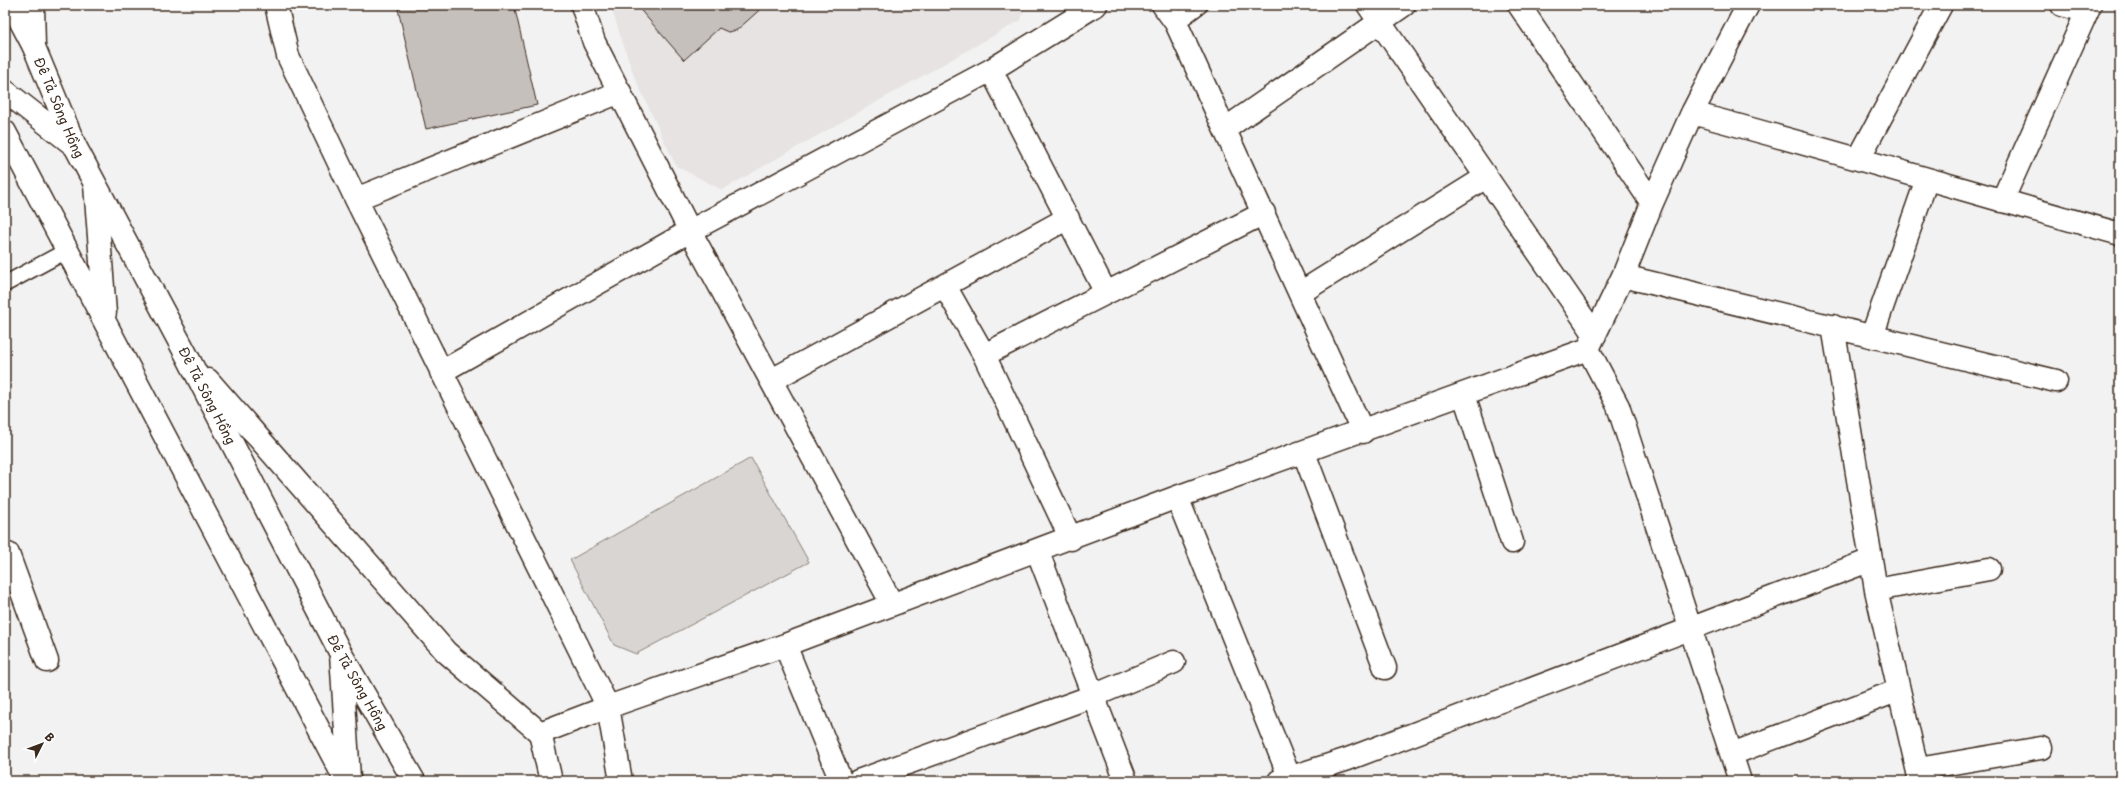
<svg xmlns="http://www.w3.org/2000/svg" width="2125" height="786" viewBox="0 0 2125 786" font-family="'Playpen Sans',sans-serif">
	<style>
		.built { fill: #e6e3e2 }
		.green { fill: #d8d5d2; stroke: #8a8078 }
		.building { fill: #c6c0bd; stroke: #3b2a1e }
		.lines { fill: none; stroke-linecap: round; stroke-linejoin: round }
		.lane-casing { stroke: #3b2a1e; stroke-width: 18 }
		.street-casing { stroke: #3b2a1e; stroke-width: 25 }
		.secondary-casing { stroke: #3b2a1e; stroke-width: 25 }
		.primary-casing { stroke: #3b2a1e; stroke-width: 25 }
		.lane { stroke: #fff; stroke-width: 15 }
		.street { stroke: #fff; stroke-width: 22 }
		.secondary { stroke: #fff; stroke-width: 22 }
		.primary { stroke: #fff; stroke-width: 22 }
		.labels { text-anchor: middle; stroke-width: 3; stroke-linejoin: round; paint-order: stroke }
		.street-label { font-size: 13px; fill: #3b2a1e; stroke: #fff }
	</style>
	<rect width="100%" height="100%" fill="#f3f2f2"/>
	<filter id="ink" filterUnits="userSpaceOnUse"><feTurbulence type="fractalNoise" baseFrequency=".025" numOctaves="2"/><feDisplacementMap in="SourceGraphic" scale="8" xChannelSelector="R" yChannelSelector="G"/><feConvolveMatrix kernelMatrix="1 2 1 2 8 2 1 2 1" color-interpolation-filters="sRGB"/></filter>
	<g filter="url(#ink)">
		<path class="built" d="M610 5H1025L1021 20 722 190 676 166 634 76Z"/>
		<path class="green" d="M751 458 809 562 636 654 614 645 570 560Z"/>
		<path class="building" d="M397 5H514L537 105 426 129Z
			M636 5H765L737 30 728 32 719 28 684 60Z"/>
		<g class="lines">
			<g class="lane-casing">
				<path id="lane" d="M1176 23 1200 5
					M5 284 68 250"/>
			</g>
			<g class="street-casing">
				<path id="street" d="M276 5 288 56 356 199 608 707 621 781
					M582 5 594 42 690 231 892 604
					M1163 5 1176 23 1363 432
					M1368 5 1595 335
					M1519 5 1652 203
					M2062 5 2086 11
					M991 70 1106 293
					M5 91 75 146
					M1692 113C1835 151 1977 194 2120 234
					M1225 129 1404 5
					M5 132 346 781
					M1859 158 1941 5
					M95 185 105 313
					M356 199 620 92
					M2002 201 2090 5
					M1623 276 2056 381
					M945 286 984 355
					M1300 293 1486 177
					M1833 326 1876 590 1920 781
					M1872 336 1927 179
					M1588 349 1618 406 1740 781
					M441 372 690 231 991 70 1096 5
					M772 380 1068 218
					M1464 395 1512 542
					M1304 453 1385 668
					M1177 497 1291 781
					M1071 539 984 355 1264 213
					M1037 550 1126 781
					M5 555 8 554 47 661
					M1876 590 1989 569
					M785 645 841 781
					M341 654 349 778
					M540 733 608 707 785 645 1177 497 1588 349 1623 276 1652 203 1692 113 1748 5
					M1732 754 1899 690
					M1918 769 2041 748
					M858 781 1093 696 1174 662
					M1279 781 1348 759 1871 560"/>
			</g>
			<g class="secondary-casing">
				<path id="secondary" d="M33 5 34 47"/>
			</g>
			<g class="primary-casing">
				<g id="primary">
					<path id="s1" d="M12 5 34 47 75 146 186 354 341 654 414 781"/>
					<path d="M208 380 446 652 540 733 551 781"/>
				</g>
			</g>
			<use href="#lane" class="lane"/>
			<use href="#street" class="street"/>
			<use href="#secondary" class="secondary"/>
			<use href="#primary" class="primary"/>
		</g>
	</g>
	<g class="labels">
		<g class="street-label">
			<text dy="5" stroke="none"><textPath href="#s1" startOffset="113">Đê Tả Sông Hồng</textPath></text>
			<text dy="5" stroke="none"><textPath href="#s1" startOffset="437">Đê Tả Sông Hồng</textPath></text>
			<text dy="5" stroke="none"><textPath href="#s1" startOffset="761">Đê Tả Sông Hồng</textPath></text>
		</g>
	</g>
	<rect width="2125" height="786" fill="none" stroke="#fff" stroke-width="20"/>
	<rect x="10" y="10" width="2105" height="766" fill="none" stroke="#3b2a1e" stroke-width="1.5" filter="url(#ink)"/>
	<g transform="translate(42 744) rotate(48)" stroke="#ffffff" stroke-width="3" paint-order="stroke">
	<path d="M0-3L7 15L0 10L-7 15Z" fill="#3b2a1e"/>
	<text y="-6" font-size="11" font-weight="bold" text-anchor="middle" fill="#3b2a1e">B</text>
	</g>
</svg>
